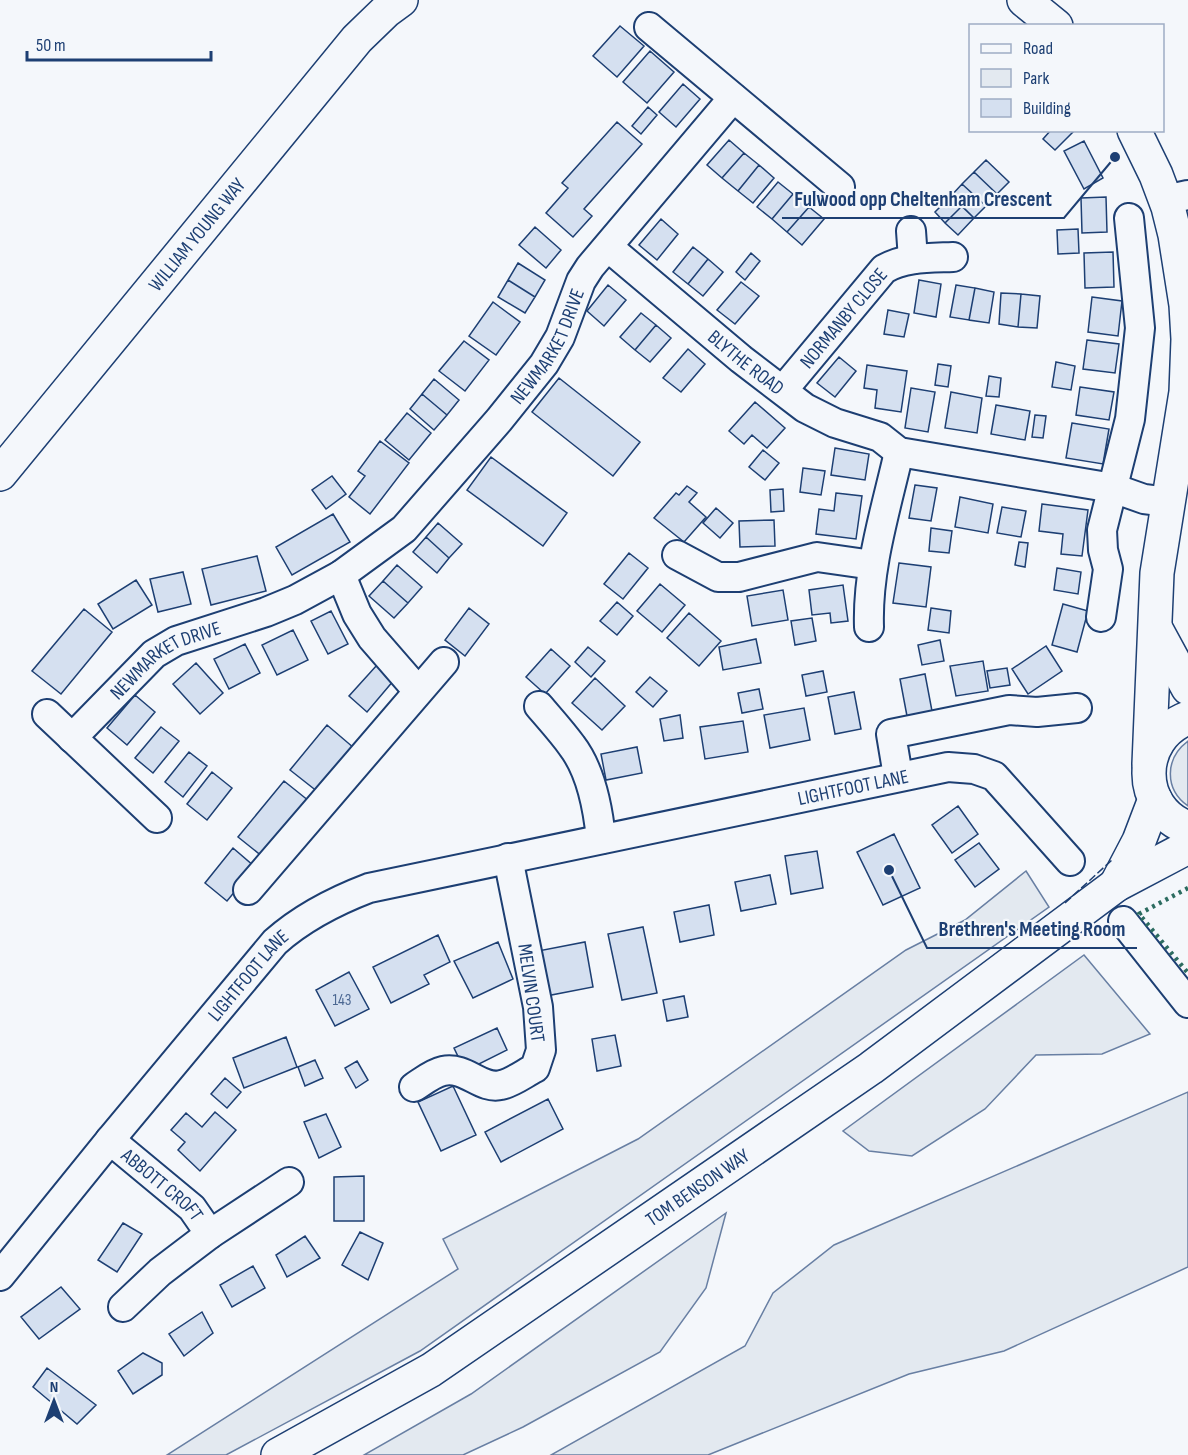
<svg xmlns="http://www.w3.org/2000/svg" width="1188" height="1455" viewBox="0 0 1188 1455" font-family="'Sofia Sans Condensed',sans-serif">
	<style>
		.green { fill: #e3e9f0; stroke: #687fa3; stroke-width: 1.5 }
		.building { fill: #d5e0f0; stroke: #1d3f73; stroke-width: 1.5 }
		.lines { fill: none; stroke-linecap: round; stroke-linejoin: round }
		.minor-casing { stroke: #1d3f73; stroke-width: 32 }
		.major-casing { stroke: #1d3f73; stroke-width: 36 }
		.minor { stroke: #f4f7fb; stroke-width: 28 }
		.major { stroke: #f4f7fb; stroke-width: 33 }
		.hedge { stroke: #2c6c60; stroke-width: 4.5; stroke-dasharray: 3 4.5; stroke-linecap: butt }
		.fence { stroke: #1d3f73; stroke-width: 1.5; stroke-dasharray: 8 3; stroke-linecap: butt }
		.labels { text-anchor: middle; stroke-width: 4.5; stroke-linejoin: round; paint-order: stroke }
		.number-label { font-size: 16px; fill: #4b6792 }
		.street-label { font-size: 20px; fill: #1d3f73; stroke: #f4f7fb }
		.leader { fill: none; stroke: #1d3f73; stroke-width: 2 }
		.callout-dot { fill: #1d3f73; stroke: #f4f7fb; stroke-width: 2 }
		.callout-label { font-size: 21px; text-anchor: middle; font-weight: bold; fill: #1d3f73; stroke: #f4f7fb; stroke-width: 4.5; stroke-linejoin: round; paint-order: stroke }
	</style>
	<rect width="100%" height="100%" fill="#f4f7fb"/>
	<path class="green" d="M1188 741V806C1164 789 1165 758 1188 741Z
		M1026 871 1049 907 420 1351 226 1455H167L458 1269 443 1239 638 1139 906 950 965 920Z
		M1084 955 1150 1034 1102 1054 1036 1055 985 1109 912 1156 869 1151 843 1131Z
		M1188 1092V1267L1004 1351 909 1374 708 1455H551L745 1346 773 1293 834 1245Z
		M726 1213 706 1288 660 1352 523 1427 463 1455H364L471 1394Z"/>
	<path class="building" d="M620 26 644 46 617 77 593 56Z
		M650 51 674 72 647 103 623 82Z
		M683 84 700 99 676 127 659 112Z
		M648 107 657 115 641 134 632 126Z
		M617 122 642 144 584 209 592 216 573 237 546 213 568 188 562 183Z
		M1051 130H1075L1055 150 1043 139Z
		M729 140 744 153 722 178 707 165Z
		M1084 141 1103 178 1084 189 1064 151Z
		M744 153 759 165 738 191 722 178Z
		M986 160 1009 182 997 194 974 172Z
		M759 165 774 178 753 203 738 191Z
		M974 172 997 194 986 206 962 184Z
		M778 182 793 194 772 219 757 207Z
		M962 184 986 206 974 218 951 196Z
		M793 194 809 207 787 232 772 219Z
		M951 196 962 206 945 223 935 212Z
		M1106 197 1107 232 1082 233 1081 198Z
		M962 206 974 218 958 235 945 223Z
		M809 207 824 219 802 245 787 232Z
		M661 219 678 234 657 260 639 245Z
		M535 227 561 250 546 268 519 245Z
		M1078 229 1079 253 1058 254 1057 230Z
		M693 247 708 259 688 284 673 272Z
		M1113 252 1114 287 1085 288 1084 253Z
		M751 253 760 261 745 280 736 272Z
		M708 259 723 272 703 296 688 284Z
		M518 263 545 280 535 297 508 280Z
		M508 280 535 297 525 313 498 297Z
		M919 280 941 284 936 317 914 313Z
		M741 282 759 296 735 324 717 310Z
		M608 285 626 300 604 326 587 311Z
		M956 285 975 288 969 320 950 317Z
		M975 288 994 292 989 323 969 320Z
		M1001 293 1021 294 1018 327 999 324Z
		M1021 294 1040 296 1037 328 1018 327Z
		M1092 297 1122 301 1118 336 1088 332Z
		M493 302 520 322 496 355 469 336Z
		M888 310 909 314 904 337 884 334Z
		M641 313 656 325 635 350 620 337Z
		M656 325 671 338 650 362 635 350Z
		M1087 340 1119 344 1115 373 1083 369Z
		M464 341 489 360 465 391 439 371Z
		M688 349 705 364 681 392 663 378Z
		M839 357 856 371 835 397 817 383Z
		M1056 362 1075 366 1071 390 1052 387Z
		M938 364 951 366 948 387 935 385Z
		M867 365 907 371 901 412 875 408 877 390 864 388Z
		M989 376 1001 378 999 397 986 396Z
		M559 378 640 442 613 476 532 412Z
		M434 379 459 400 447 415 422 394Z
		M1080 387 1114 392 1109 420 1076 415Z
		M911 388 935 392 928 432 905 428Z
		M951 392 982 398 977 433 945 428Z
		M422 394 447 415 434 430 410 409Z
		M755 402 785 428 767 448 752 435 744 444 729 431Z
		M996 405 1030 411 1025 440 991 434Z
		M407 413 431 433 409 460 385 440Z
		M1035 415 1046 416 1043 438 1032 437Z
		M1072 423 1109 429 1103 464 1066 458Z
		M380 441 409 463 370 514 349 497 365 476 358 471Z
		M835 448 869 454 865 480 831 475Z
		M763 450 779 463 765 480 749 467Z
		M491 457 567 513 543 546 467 490Z
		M803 468 825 471 821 495 800 492Z
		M332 476 346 494 326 509 312 490Z
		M915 485 937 488 931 521 909 518Z
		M687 486 697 493 689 502 706 517 684 542 654 518 676 493 679 495Z
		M783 489 784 511 771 512 770 490Z
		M836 493 862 496 856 539 816 534 819 509 834 511Z
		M960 497 993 504 988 533 955 527Z
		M1042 504 1088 510 1082 556 1061 554 1063 534 1039 531Z
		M1002 507 1026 511 1021 537 997 533Z
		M716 508 733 523 720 538 703 523Z
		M333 514 350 542 292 575 276 547Z
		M774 520 775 546 740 547 739 521Z
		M438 523 462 544 449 558 426 537Z
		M931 528 952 531 949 553 929 551Z
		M426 537 449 558 437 573 413 552Z
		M1019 542 1028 543 1025 567 1015 565Z
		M629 553 648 568 623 599 604 584Z
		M257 556 266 591 211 605 202 569Z
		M899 563 931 567 926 607 893 603Z
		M397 565 422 587 408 603 383 581Z
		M1057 568 1081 572 1078 594 1054 590Z
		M183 572 191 604 158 612 150 579Z
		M136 580 152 605 113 629 98 604Z
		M383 581 408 603 394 618 369 596Z
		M660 584 685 605 662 632 637 611Z
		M843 585 848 621 831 623 830 613 812 615 809 590Z
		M783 590 788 620 752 626 747 596Z
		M617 602 633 616 617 635 600 621Z
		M1063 604 1088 611 1077 652 1052 645Z
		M469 608 489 624 465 656 445 640Z
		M931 608 951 611 949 633 928 630Z
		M84 609 112 632 61 694 32 671Z
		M331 611 348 644 328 654 311 621Z
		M689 613 721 641 699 666 667 638Z
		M812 618 816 641 795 645 791 621Z
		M293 630 308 660 277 675 262 645Z
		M756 639 761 663 723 670 719 647Z
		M940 640 944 661 922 665 918 645Z
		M245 644 260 673 229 689 214 659Z
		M1046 646 1062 671 1028 694 1012 669Z
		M588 647 605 661 591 677 575 662Z
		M551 649 570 666 545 694 526 677Z
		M983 661 988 691 956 696 950 666Z
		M196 663 223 693 200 714 173 684Z
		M377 665 394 680 367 712 349 696Z
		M1007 668 1010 685 990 688 987 671Z
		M823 671 827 692 806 696 802 675Z
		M925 674 932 711 907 716 900 679Z
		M650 677 667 691 653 707 636 692Z
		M595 678 625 706 602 730 572 703Z
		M759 689 763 709 742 713 738 693Z
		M854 692 861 729 835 734 828 697Z
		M135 695 155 712 127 745 107 728Z
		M804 708 810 740 770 748 764 715Z
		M680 715 683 738 664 741 660 719Z
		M743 721 748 752 705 759 700 727Z
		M327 725 354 748 318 792 290 770Z
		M161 727 179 741 153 773 135 758Z
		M637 747 642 773 606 780 601 754Z
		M189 752 207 766 183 797 165 782Z
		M212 772 232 788 207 820 187 804Z
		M284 781 309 801 263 857 238 837Z
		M958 806 978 834 952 853 932 825Z
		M894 834 920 888 883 905 857 852Z
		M979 843 999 869 975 887 955 860Z
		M233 848 255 867 227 901 205 883Z
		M817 851 823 888 791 894 785 856Z
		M770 875 776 904 741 911 735 882Z
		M709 905 714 935 680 942 674 912Z
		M643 927 657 993 622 1000 608 934Z
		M438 935 450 962 424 975 429 984 391 1003 373 967Z
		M498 942 513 979 473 998 454 961Z
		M585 942 593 987 546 996 538 951Z
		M349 972 369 1009 335 1026 316 990Z
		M684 996 688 1017 667 1021 663 1000Z
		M497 1028 507 1050 465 1071 454 1048Z
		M615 1035 621 1066 597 1071 592 1039Z
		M286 1037 297 1067 244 1088 233 1058Z
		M315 1060 323 1078 305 1086 298 1067Z
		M357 1061 368 1080 356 1088 345 1068Z
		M225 1078 241 1092 227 1108 211 1094Z
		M453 1086 476 1135 441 1151 418 1102Z
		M548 1099 563 1129 501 1162 485 1132Z
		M215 1112 236 1130 200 1171 178 1150 185 1142 171 1130 186 1113 202 1127Z
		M326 1114 341 1147 319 1158 304 1122Z
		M364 1176V1221H334V1177Z
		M123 1223 142 1234 117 1272 98 1260Z
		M360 1232 383 1243 368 1280 342 1265Z
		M305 1236 320 1258 287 1277 276 1255Z
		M253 1266 265 1288 232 1307 220 1285Z
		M61 1287 80 1309 39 1339 21 1317Z
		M202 1312 213 1333 184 1356 169 1334Z
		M143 1353 162 1363V1375L133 1394 118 1371Z
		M47 1368 96 1405 77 1424 33 1387Z"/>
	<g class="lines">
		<g class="minor-casing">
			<g id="minor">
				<path d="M649 27 840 187"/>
				<path d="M1165 200 1188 195"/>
				<path d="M911 231 913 259"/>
				<path id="s1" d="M608 247 741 359 805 408 835 423 880 437 899 452 1113 488 1144 499 1168 502"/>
				<path id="s2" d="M783 390 884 269C905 257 929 258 953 257"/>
				<path d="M677 555 718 577H739L817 557 873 565"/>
				<path d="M341 575 357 614 372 638 418 691"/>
				<path d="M1101 617 1108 569 1103 550 1102 530 1130 419 1140 328 1129 218"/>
				<path d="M869 627C867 568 886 509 899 452"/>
				<path d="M539 706C550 719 562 732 572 746 591 771 598 808 601 839"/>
				<path d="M47 714 157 818"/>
				<path id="s3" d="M72 738 154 654 176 641 266 612 295 600 341 575 404 529 499 420 544 364 560 337 581 281 590 267 733 98"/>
				<path d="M898 776 891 734 1009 710 1037 712 1077 708"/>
				<path d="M248 890 444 662"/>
				<path d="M1123 921 1188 1003"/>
				<path d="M414 1087C422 1082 433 1073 443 1071 466 1066 481 1090 501 1085 512 1083 525 1073 535 1068L541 1050 538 1007 508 858"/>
				<path id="s4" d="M110 1140 192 1208 210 1234"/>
				<path id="s5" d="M0 1276 110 1140 275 942C303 917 335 901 369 888L948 767 974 769 994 776 1070 861"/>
				<path d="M123 1307 160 1272 210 1234 289 1182"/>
			</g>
		</g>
		<g class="major-casing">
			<g id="major">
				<path d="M1024 0 1056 26"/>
				<path d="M1134 130 1156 175 1168 207 1175 235 1186 305 1188 339 1186 392 1157 573 1149 764"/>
				<path id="s6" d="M0 474 357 39 386 11 401 0"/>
				<path d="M1156 629 1188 688"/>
				<path d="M1188 718C1136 738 1136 809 1188 828"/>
				<path d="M1116 885 1139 841 1155 799"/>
				<path id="s7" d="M278 1455 431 1370 871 1068 1116 885 1188 847"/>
			</g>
		</g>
		<use href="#minor" class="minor"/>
		<use href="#major" class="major"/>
		<path class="hedge" d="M1188 888 1139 914 1188 973"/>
		<path class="fence" d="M1065 903 1113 859"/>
	</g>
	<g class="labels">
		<g class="number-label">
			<text x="342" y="1005">143</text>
		</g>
		<g class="street-label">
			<text dy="7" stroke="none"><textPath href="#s6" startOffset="310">WILLIAM YOUNG WAY</textPath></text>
			<text dy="7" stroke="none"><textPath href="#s2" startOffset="94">NORMANBY CLOSE</textPath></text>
			<text dy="7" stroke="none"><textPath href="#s3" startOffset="633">NEWMARKET DRIVE</textPath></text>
			<text dy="7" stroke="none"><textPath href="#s1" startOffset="180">BLYTHE ROAD</textPath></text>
			<text dy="7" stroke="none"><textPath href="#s3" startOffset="124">NEWMARKET DRIVE</textPath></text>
			<text dy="7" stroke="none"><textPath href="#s5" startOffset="1036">LIGHTFOOT LANE</textPath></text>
			<text dy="7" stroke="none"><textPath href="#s5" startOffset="390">LIGHTFOOT LANE</textPath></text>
			<text transform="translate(532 993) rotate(82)" y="7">MELVIN COURT</text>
			<text dy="7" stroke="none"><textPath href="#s4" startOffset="69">ABBOTT CROFT</textPath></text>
			<text dy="7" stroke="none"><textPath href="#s7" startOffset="498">TOM BENSON WAY</textPath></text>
		</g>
	</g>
	<path class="leader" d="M1115 157L1064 218H782M889 870L927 948H1137"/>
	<g class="callout-dot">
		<circle cx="1115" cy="157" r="6"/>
		<circle cx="889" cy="870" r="6"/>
	</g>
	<g class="callout-label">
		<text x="923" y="206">Fulwood opp Cheltenham Crescent</text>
		<text x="1032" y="936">Brethren's Meeting Room</text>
	</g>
	<rect x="969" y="24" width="195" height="108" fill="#f4f7fb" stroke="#9eadc5" stroke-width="1.5"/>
	<rect x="981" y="44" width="30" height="9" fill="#f4f7fb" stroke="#9eadc5" stroke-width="1.5"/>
	<text x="1023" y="54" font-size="18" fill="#1d3f73">Road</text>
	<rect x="981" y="69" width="30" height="18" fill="#e3e9f0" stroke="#9eadc5" stroke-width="1.5"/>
	<text x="1023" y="84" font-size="18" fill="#1d3f73">Park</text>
	<rect x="981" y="99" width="30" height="18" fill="#d5e0f0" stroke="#9eadc5" stroke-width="1.5"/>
	<text x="1023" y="114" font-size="18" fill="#1d3f73">Building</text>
	<g transform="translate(54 1401)" stroke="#f4f7fb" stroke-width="4.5" paint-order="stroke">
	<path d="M0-4.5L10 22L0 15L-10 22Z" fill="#1d3f73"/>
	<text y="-9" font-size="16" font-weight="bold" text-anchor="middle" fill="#1d3f73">N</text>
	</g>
	<path d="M27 51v9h184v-9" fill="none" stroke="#1d3f73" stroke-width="3"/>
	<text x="36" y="51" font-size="18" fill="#1d3f73" stroke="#f4f7fb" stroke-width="4.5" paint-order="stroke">50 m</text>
</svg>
